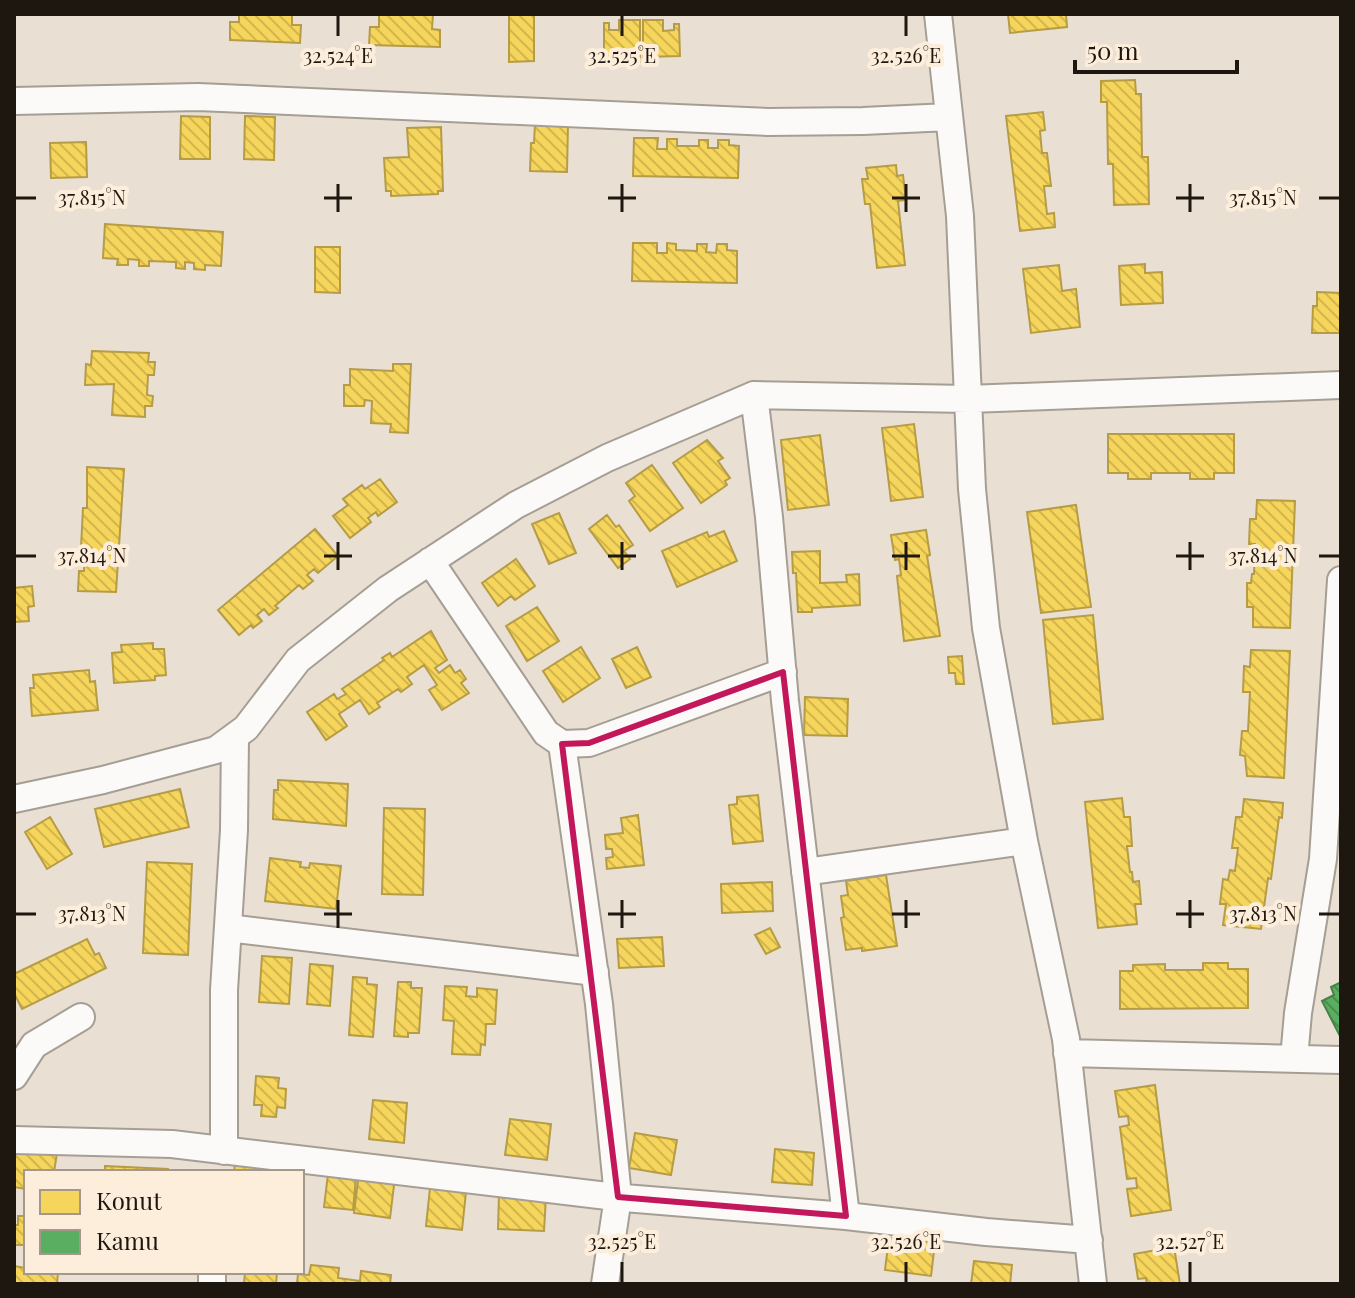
<svg xmlns="http://www.w3.org/2000/svg" width="1355" height="1298" viewBox="0 0 1355 1298" font-family="'Playfair Display',serif">
	<style>
		.homes { fill: url(#homes-back-hatch); stroke: #b59c45; stroke-width: 2 }
		.public { fill: url(#public-back-hatch); stroke: #488148; stroke-width: 2 }
		.lines { fill: none; stroke-linecap: round; stroke-linejoin: round }
		.minor-casing { stroke: #a59e94; stroke-width: 30 }
		.minor { stroke: #fcfaf8; stroke-width: 26 }
		.marked { fill: none; stroke: #c2185b; stroke-width: 6; stroke-linejoin: round }
		.ticks { fill: none; stroke: #1e170f; stroke-width: 3 }
		.ticks-label { font-size: 20px; text-anchor: middle; fill: #1e170f; stroke: #fdeedc; stroke-width: 8; stroke-linejoin: round; paint-order: stroke }
	</style>
	<defs>
		<pattern id="homes-back-hatch" width="6" height="6" patternUnits="userSpaceOnUse" patternTransform="scale(2)"><rect width="6" height="6" fill="#f6d55c"/><path d="M-1 5l2 2M0 0l6 6M5-1l2 2" fill="none" stroke="#d2b64f"/></pattern>
		<pattern id="public-back-hatch" width="6" height="6" patternUnits="userSpaceOnUse" patternTransform="scale(2)"><rect width="6" height="6" fill="#5aae61"/><path d="M-1 5l2 2M0 0l6 6M5-1l2 2" fill="none" stroke="#4a8d4e"/></pattern>
	</defs>
	<rect width="100%" height="100%" fill="#eadfd3"/>
	<path class="homes" d="M239 14H292V25H301L300 43 230 40V22H239Z
		M379 14H433L432 29 440 30V47L369 45 370 27H379Z
		M509 14H534V61L509 62Z
		M1008 14H1066L1067 27 1010 33Z
		M619 20H640V62H604V23H609V30H619Z
		M643 20H663V31L674 30V24H679L680 56 643 57Z
		M1135 80 1136 94H1141L1142 157H1148L1149 204 1114 205 1113 164H1108L1107 102H1101V81Z
		M1043 112 1045 130 1040 131 1042 153H1047L1051 186H1044L1047 214 1054 213 1055 227 1020 231 1006 116Z
		M181 116 210 117V159H180Z
		M245 116 275 117 274 160 244 159Z
		M535 123 568 124 567 172 530 171 531 143H534Z
		M441 127 443 191H438V194L391 196V191H386L384 158 409 157 407 128Z
		M634 138H658L657 149H667V139H677V146H699V140H708V148H718V140H729V145L739 146 738 178 633 176Z
		M86 142 87 177 51 178 50 143Z
		M896 165 897 176 903 175 906 200 898 201 905 265 877 268 870 204H865L862 179H868L866 168Z
		M105 224 223 232 221 266 205 265V270L194 269V263L185 262V269L176 268V262L149 261V266H139V260L128 259V265H117L118 259 103 258Z
		M633 243H657V253H667V243L676 244V250L697 251V244H707L706 252 716 253 717 244H727V250L737 251V283L632 281Z
		M315 247H340V293L315 292Z
		M1145 264V273L1162 272 1163 303 1121 305 1119 266Z
		M1059 265 1062 291 1076 289 1080 327 1031 333 1023 269Z
		M1317 292 1341 293V333H1312L1313 306H1317Z
		M92 351 149 353 148 362H155L154 375H148L147 395 153 396 152 406H145V417L112 415 114 384 85 385 86 364 91 365Z
		M393 364H411L408 433 390 432 391 424 371 423 372 401 365 400 364 406H344V385H350V369L393 371Z
		M914 424 923 497 891 501 882 428Z
		M1108 434H1234V473H1214V479H1190V473H1151V479H1128V473H1108Z
		M820 435 829 505 788 510 781 440Z
		M707 440 723 458 718 461 730 478 725 481 727 485 701 503 673 463Z
		M652 465 683 508 650 531 629 501 635 496 626 483Z
		M87 467 124 469 116 592 78 591 79 571H84L85 548H81L83 508H87Z
		M380 479 397 502 378 516 376 512 368 518 371 522 350 538 333 516 348 505 343 499 362 485 365 489Z
		M1257 500 1295 501 1290 628 1253 627V607H1247V583H1251L1252 574H1254L1255 544H1249L1250 519H1256Z
		M1076 505 1091 607 1041 613 1027 512Z
		M559 513 576 553 549 564 532 524Z
		M607 515 616 527 619 525 633 545 624 551 630 559 618 568 589 529Z
		M315 529 338 556 318 573 314 569 307 575 313 581 303 589 299 585 275 606 278 608 269 615 264 609 257 615 262 621 253 628 251 625 239 635 218 610Z
		M926 530 930 555 927 556 940 636 904 641 897 576 901 575 899 559 895 560 891 535Z
		M724 531 737 561 677 587 662 551 707 532 709 537Z
		M820 551V583L847 582 846 575 859 574 860 605 812 608V612H798L796 573H793L792 552Z
		M516 559 535 586 515 600 511 596 498 606 482 583Z
		M32 586 34 606 28 607 29 621 14 622V588Z
		M537 607 559 641 527 661 506 626Z
		M1093 615 1103 719 1053 724 1043 620Z
		M431 631 447 660 435 668 439 673 450 665 455 673 460 670 466 679 461 683 469 693 442 710 429 690 437 685 424 665 407 677 412 684 401 692 398 689 377 703 380 707 369 714 360 700 339 714 347 726 326 740 307 712 334 694 337 699 346 694 342 689 384 660 382 658 390 653 392 657Z
		M153 643V649H164L166 675 155 676V680L114 683 112 653 122 652 121 645Z
		M581 647 600 678 563 702 543 671Z
		M637 647 651 677 626 688 612 659Z
		M1251 650 1290 651 1284 778 1247 776 1245 756 1240 755 1242 731H1248L1250 692H1243L1244 666 1250 667Z
		M962 656 964 684H956L955 673H949L948 657Z
		M89 670 90 682 95 681 98 710 32 716 30 688H34L33 675Z
		M805 697 848 699 847 736 804 735Z
		M278 780 348 784 346 826 273 819 274 790H278Z
		M180 789 189 827 104 847 95 809Z
		M758 795 763 841 733 844 729 805 737 804V797Z
		M1122 798 1124 817H1130L1132 846H1127L1130 872H1132L1133 882 1139 881 1141 904H1135L1137 924 1098 928 1085 802Z
		M1244 799 1283 803 1282 818 1279 817 1271 879 1268 878 1261 929 1223 925 1226 904H1220L1223 879 1228 880 1230 870 1235 871 1238 848H1232L1236 817H1242Z
		M384 808 425 809 423 895 382 894Z
		M638 815 644 865 607 869 606 858 613 857 612 849H606L605 835 623 833 621 818Z
		M50 817 72 854 47 869 25 832Z
		M270 858 301 862 300 867 309 868 310 863 341 866 336 909 265 901Z
		M147 862 192 864 188 955 143 953Z
		M886 875 897 946 862 951V948L846 950 841 918 844 917 841 896 848 895 846 881Z
		M772 882 773 911 722 913 721 884Z
		M770 928 780 947 766 954 755 935Z
		M662 937 664 966 619 968 617 939Z
		M87 939 95 955 99 953 106 968 22 1009 14 993V974Z
		M262 956 292 958 289 1004 259 1002Z
		M1203 963H1228V969H1248V1008L1120 1009V971H1133V965L1165 964V970H1203Z
		M310 964 333 966 330 1006 307 1004Z
		M353 977 367 978V984L377 985 373 1037 349 1035Z
		M398 982H411V988H422L419 1033H408V1037L394 1036Z
		M445 986 467 987 466 996 477 997V988L497 990 495 1024H486L485 1045 481 1044 480 1055 452 1054 454 1021 443 1020Z
		M256 1076 279 1078 278 1088 286 1089 285 1108 277 1107 276 1117 261 1116 262 1105H254Z
		M1155 1085 1171 1210 1131 1216 1127 1189 1137 1188 1136 1178 1127 1179 1120 1127 1129 1125 1128 1116 1119 1117 1115 1091Z
		M373 1100 407 1103 404 1143 369 1139Z
		M510 1119 551 1124 547 1160 505 1155Z
		M635 1133 677 1140 671 1175 629 1168Z
		M15 1148 57 1153 54 1172H26V1189L14 1187Z
		M775 1149 814 1153 812 1185 772 1182Z
		M235 1164 268 1167V1172H234Z
		M105 1166 168 1169V1172H105Z
		M359 1173 395 1177 390 1218 354 1213Z
		M328 1174 356 1177 353 1210 324 1207Z
		M430 1188 466 1192 462 1230 426 1226Z
		M499 1195 546 1197 544 1231 498 1229Z
		M18 1216H26V1245H14V1225H18Z
		M889 1238 935 1243 931 1276 885 1270Z
		M1174 1247 1180 1284H1147L1146 1278 1138 1279 1134 1254Z
		M974 1261 1012 1265 1010 1284H971Z
		M311 1265 339 1268 338 1278 360 1281 361 1271 391 1275 390 1284H297L298 1274 309 1275Z
		M14 1266 26 1268V1272H58L57 1284H14Z
		M245 1272H277L276 1284H244Z"/>
	<path class="public" d="M1341 982V1038L1322 1001 1334 995 1331 987Z"/>
	<g class="lines">
		<g class="minor-casing">
			<path id="minor" d="M938 14 960 216 972 489 986 628 1024 841 1066 1039 1093 1284
				M14 101 198 97 768 122 863 121 949 117
				M754 395 769 517 785 701 846 1216 986 1232 1089 1240
				M430 561 546 733 562 744 589 743 783 672
				M562 744 599 1004 618 1197 605 1284
				M14 799 103 780 216 750 246 728 298 660 388 589 516 505 607 458 754 395 968 399 1341 385
				M805 872 1024 841
				M228 928 595 972
				M1067 1053 1341 1060
				M1294 1059 1298 1013 1323 859 1341 580
				M14 1076 34 1045 81 1017
				M14 1140 172 1144 624 1198 846 1216
				M224 1151V990L234 830 235 736
				M212 1272V1284"/>
		</g>
		<use href="#minor" class="minor"/>
	</g>
	<path class="marked" d="M783 672 846 1216 618 1197 562 744 589 743Z"/>
	<path class="ticks" d="M338 16V36M622 16V36M906 16V36M338 184V212M622 184V212M906 184V212M1190 184V212M16 198H36M324 198H352M608 198H636M892 198H920M1176 198H1204M1319 198H1339M338 542V570M622 542V570M906 542V570M1190 542V570M16 556H36M324 556H352M608 556H636M892 556H920M1176 556H1204M1319 556H1339M338 900V928M622 900V928M906 900V928M1190 900V928M16 914H36M324 914H352M608 914H636M892 914H920M1176 914H1204M1319 914H1339M622 1262V1282M906 1262V1282M1190 1262V1282"/>
	<g class="ticks-label">
		<text x="338" y="63">32.524°E</text>
		<text x="622" y="63">32.525°E</text>
		<text x="906" y="63">32.526°E</text>
		<text x="92" y="205">37.815°N</text>
		<text x="1263" y="205">37.815°N</text>
		<text x="92" y="563">37.814°N</text>
		<text x="1263" y="563">37.814°N</text>
		<text x="92" y="921">37.813°N</text>
		<text x="1263" y="921">37.813°N</text>
		<text x="622" y="1249">32.525°E</text>
		<text x="906" y="1249">32.526°E</text>
		<text x="1190" y="1249">32.527°E</text>
	</g>
	<rect width="1355" height="1298" fill="none" stroke="#1e170f" stroke-width="32"/>
	<rect x="24" y="1170" width="280" height="104" fill="#fdeedc" stroke="#a4988a" stroke-width="2"/>
	<rect x="40" y="1190" width="40" height="24" fill="#f6d55c" stroke="#a4988a" stroke-width="2"/>
	<text x="96" y="1210" font-size="24" fill="#1e170f">Konut</text>
	<rect x="40" y="1230" width="40" height="24" fill="#5aae61" stroke="#a4988a" stroke-width="2"/>
	<text x="96" y="1250" font-size="24" fill="#1e170f">Kamu</text>
	<path d="M1075 60v12h162v-12" fill="none" stroke="#1e170f" stroke-width="4"/>
	<text x="1087" y="60" font-size="24" fill="#1e170f" stroke="#fdeedc" stroke-width="6" paint-order="stroke">50 m</text>
</svg>
